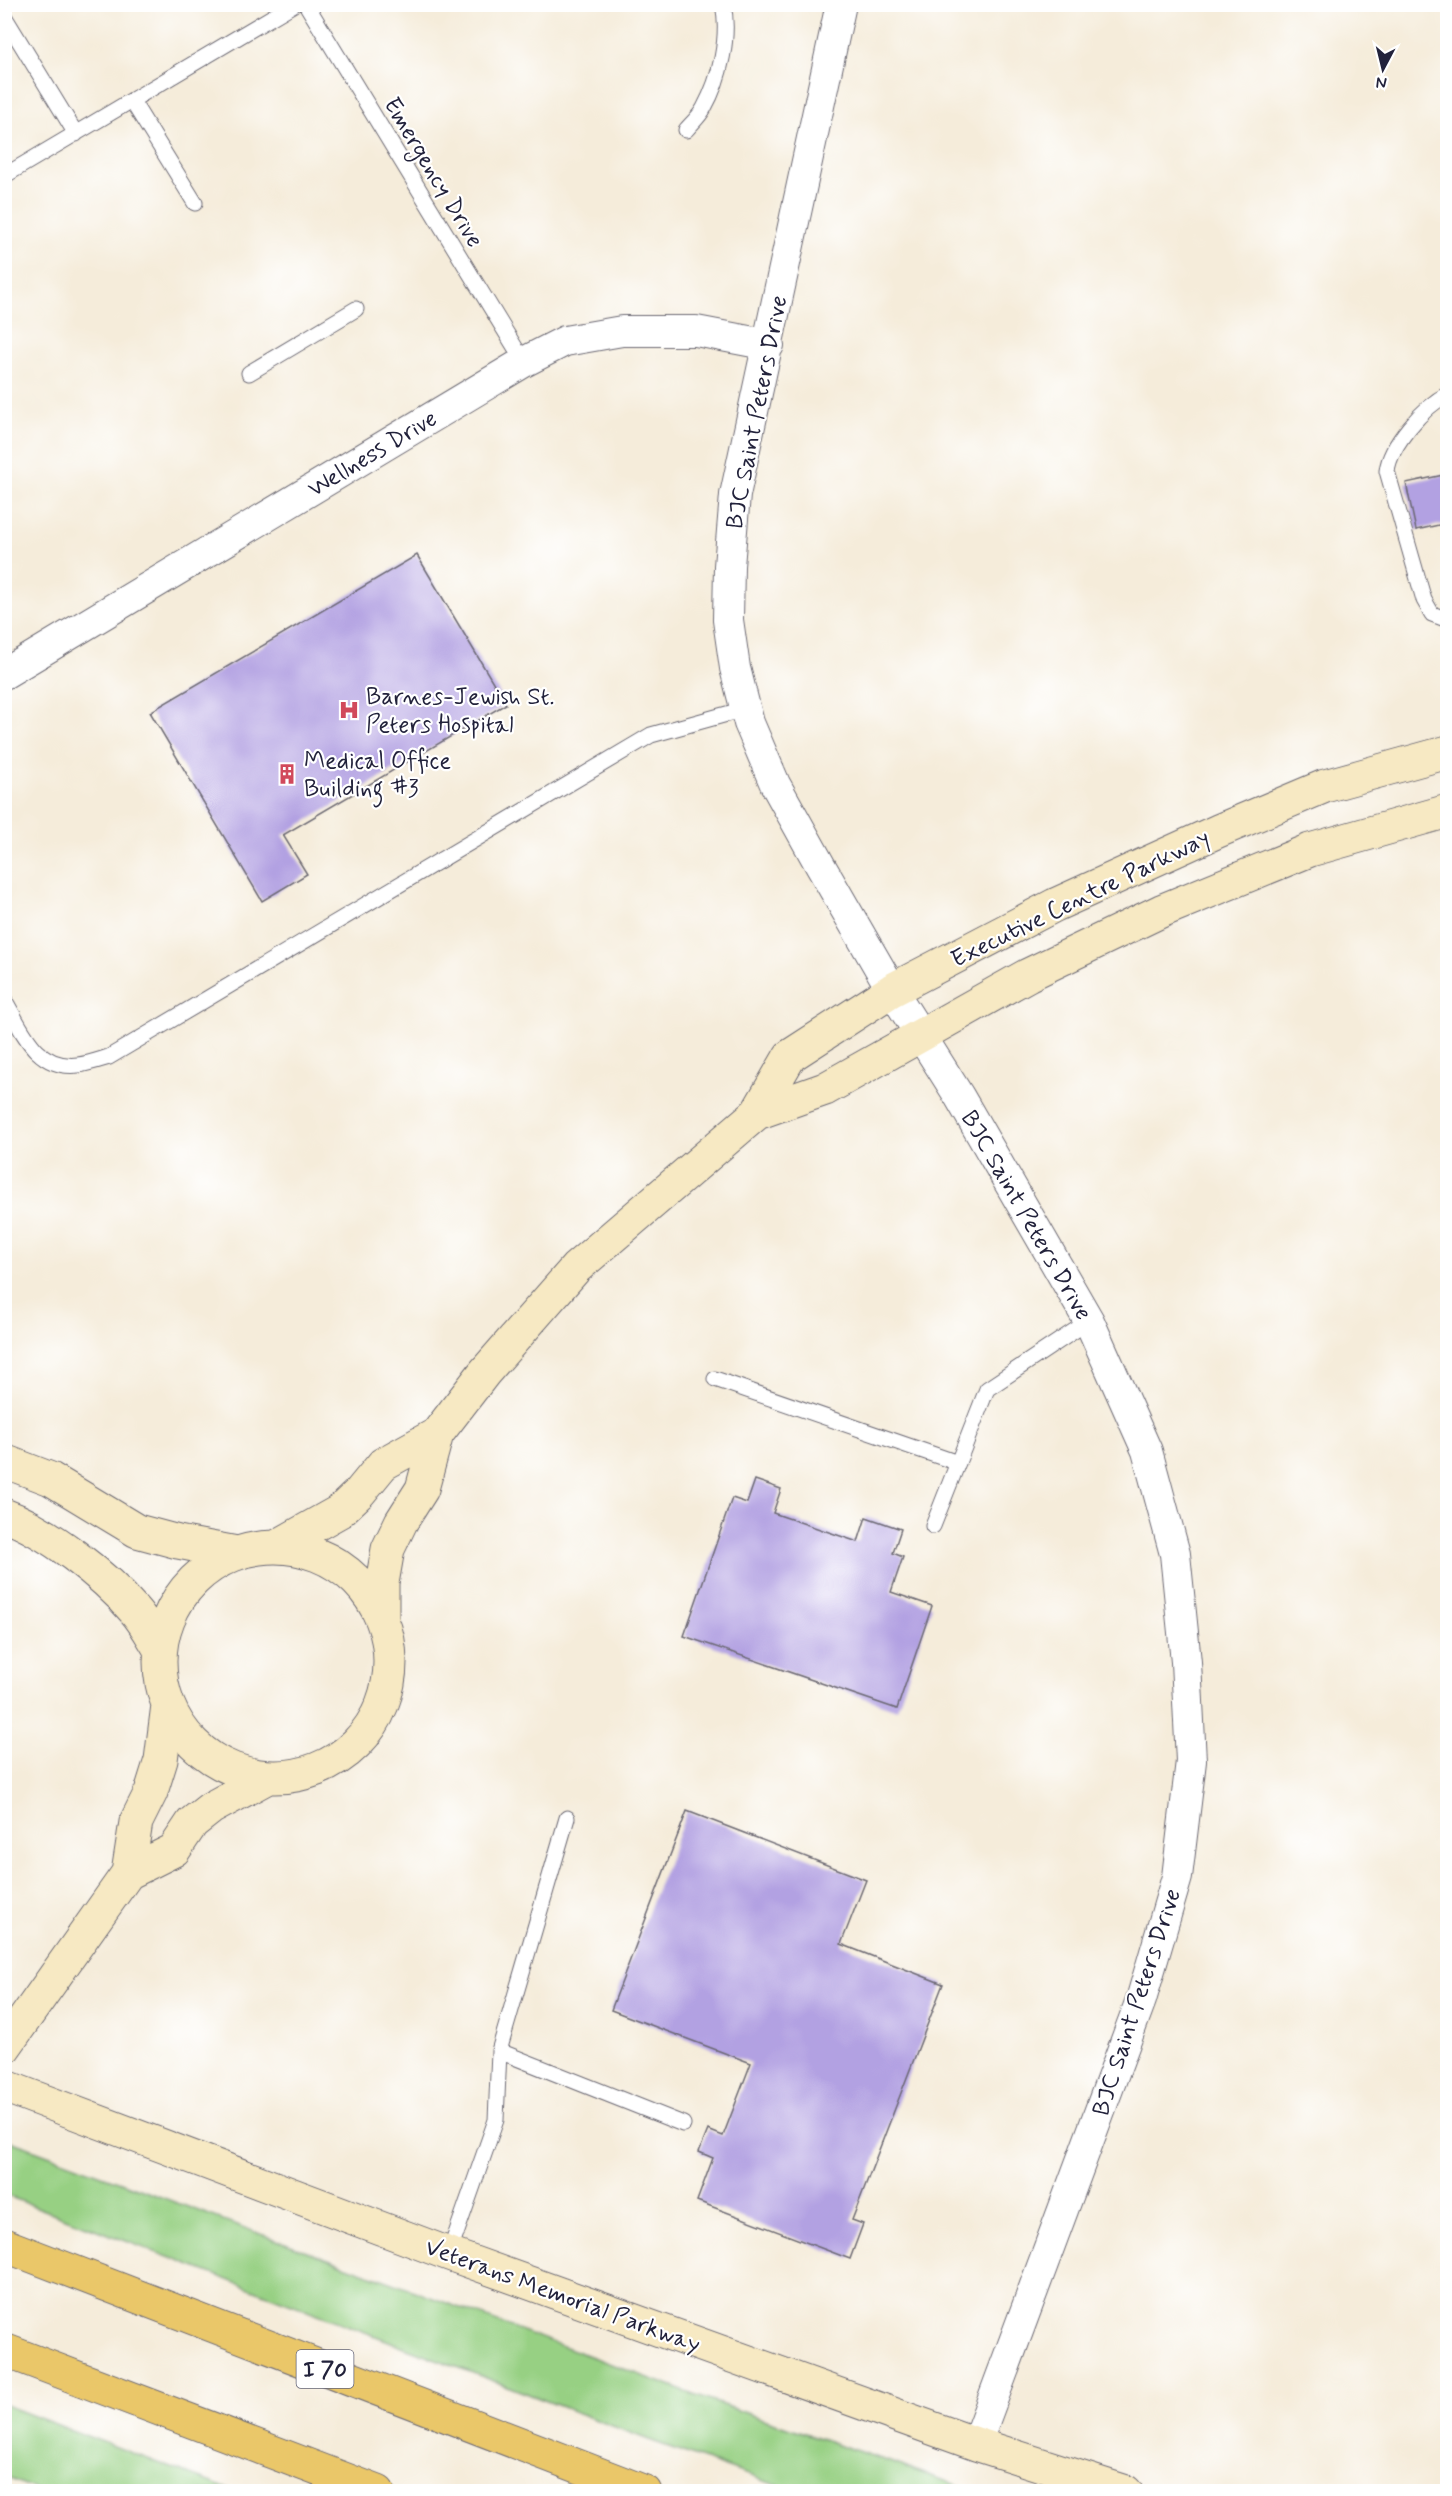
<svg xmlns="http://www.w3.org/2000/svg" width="1452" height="2496" viewBox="0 0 1452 2496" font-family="Mynerve,sans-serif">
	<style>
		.grass { fill: #97d083; stroke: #5c795f; stroke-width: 1.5 }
		.building { fill: #b2a1e2 }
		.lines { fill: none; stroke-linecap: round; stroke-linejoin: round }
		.lane-casing { stroke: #6c6973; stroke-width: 17 }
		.street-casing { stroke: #6c6973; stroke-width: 32 }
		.secondary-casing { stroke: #6c6973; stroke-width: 35 }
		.highway-casing { stroke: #6c6973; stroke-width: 35 }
		.lane { stroke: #fff; stroke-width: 15 }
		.street { stroke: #fff; stroke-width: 30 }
		.secondary { stroke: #f7e9c3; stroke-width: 33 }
		.highway { stroke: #eac769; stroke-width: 33 }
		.labels { text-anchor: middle; stroke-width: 4.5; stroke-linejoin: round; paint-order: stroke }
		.shield { fill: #fff; stroke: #646476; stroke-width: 1.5 }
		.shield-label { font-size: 22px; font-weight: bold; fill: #22223b }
		.street-label { font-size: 24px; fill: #22223b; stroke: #fff }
		.poi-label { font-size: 24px; fill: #22223b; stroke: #fff; text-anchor: start }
	</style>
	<rect width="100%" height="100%" fill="#fff"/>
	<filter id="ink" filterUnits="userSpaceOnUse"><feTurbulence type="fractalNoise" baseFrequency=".0167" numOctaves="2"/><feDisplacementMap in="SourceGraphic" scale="12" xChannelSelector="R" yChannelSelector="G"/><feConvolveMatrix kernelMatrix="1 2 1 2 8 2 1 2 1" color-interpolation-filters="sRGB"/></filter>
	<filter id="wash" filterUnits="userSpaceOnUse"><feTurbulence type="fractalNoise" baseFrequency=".008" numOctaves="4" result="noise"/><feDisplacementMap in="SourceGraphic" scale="24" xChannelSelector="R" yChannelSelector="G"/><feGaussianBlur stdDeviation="1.35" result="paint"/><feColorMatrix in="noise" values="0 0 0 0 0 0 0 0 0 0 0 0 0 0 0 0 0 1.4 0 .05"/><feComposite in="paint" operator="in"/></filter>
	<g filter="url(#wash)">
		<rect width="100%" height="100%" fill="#f5ecda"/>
		<path class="grass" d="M5 2139 708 2400 975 2491H793L649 2440 5 2195Z
			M4 2405H5L233 2491H40L5 2477Z"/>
		<g id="blocks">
			<path class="building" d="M1448 474V523L1416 530 1406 483Z
				M417 555 506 704 283 835 307 874 262 901 150 712Z
				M755 1480 781 1489 773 1513 858 1542 866 1517 901 1529 893 1553 903 1557 891 1592 932 1606 897 1709 684 1636 732 1498 747 1503Z
				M687 1811 866 1880 841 1944 943 1984 852 2220 863 2224 850 2259 697 2201 713 2158 699 2152 708 2130 723 2136 751 2063 611 2010Z"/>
		</g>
	</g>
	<g filter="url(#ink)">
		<use href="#blocks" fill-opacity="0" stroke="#6c6973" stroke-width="1.5"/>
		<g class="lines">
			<g class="lane-casing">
				<path id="lane" d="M306 4 524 362
					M4 16 76 134
					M132 101 195 203
					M686 130C692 123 700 116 704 108 720 79 730 37 723 4
					M4 176 294 4
					M249 373 356 309
					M1448 394C1424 406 1390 445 1387 471L1424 600 1432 614 1448 620
					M4 999C22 1029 35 1070 78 1065 88 1064 99 1060 109 1057L651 735 745 709
					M715 1379 958 1463
					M933 1526 987 1389 1089 1321
					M499 2051 683 2124
					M449 2254 496 2120 499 2051 567 1818"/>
			</g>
			<g class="street-casing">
				<path id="street" d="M841 4 735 495 729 566 728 620 735 668 749 723 775 784 820 865 892 990 959 1096 1089 1321 1147 1451 1175 1554 1186 1662 1191 1761 1177 1877 1141 2000 976 2444
					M4 674 524 362 565 341 622 331H696L769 345"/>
			</g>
			<g class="secondary-casing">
				<path id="secondary" d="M757 1113 825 1089 1028 975 1161 911 1310 850 1448 811
					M4 1461 51 1479 137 1531 178 1542 237 1553
					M4 1515C48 1531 104 1575 134 1610 144 1621 152 1636 160 1649
					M160 1662a115 115 0 1 1 230 0a115 115 0 1 1-230 0Z
					M276 1547 340 1511 360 1492 383 1464 437 1434
					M382 1618V1583L388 1549 401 1522 422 1489 437 1434 484 1373 576 1268 757 1113 790 1056 892 990 1055 905 1218 831 1325 786 1448 752
					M128 1873 174 1850 192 1823 211 1808 268 1777
					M4 2048 128 1873 136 1822 151 1792 161 1760 168 1705
					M4 2086 449 2254 976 2444 1126 2492"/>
			</g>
			<g class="highway-casing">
				<path id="highway" d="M4 2245 645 2492
					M4 2350 378 2492"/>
			</g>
			<use href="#lane" class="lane"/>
			<use href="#street" class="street"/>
			<use href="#secondary" class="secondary"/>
			<use href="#highway" class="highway"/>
		</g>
	</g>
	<defs>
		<g id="hospital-bare" transform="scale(1.62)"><path d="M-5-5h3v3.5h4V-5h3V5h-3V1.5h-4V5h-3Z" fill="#d1495b" stroke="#fff" stroke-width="2.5" paint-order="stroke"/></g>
		<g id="building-bare" transform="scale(1.62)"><path d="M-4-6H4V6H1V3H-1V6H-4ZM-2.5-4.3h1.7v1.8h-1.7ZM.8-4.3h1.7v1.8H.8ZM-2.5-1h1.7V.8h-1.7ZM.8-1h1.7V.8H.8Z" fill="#d1495b" stroke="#fff" stroke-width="2.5" paint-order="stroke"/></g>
	</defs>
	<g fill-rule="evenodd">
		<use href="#hospital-bare" x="349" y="710"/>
		<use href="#building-bare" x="287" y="774"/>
	</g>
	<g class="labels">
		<rect class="shield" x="296.5" y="2350" width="57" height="38" rx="4.5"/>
		<g class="shield-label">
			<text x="325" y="2377">I 70</text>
		</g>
		<g class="street-label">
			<text transform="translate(434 172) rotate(59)" y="8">Emergency Drive</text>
			<text transform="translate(756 412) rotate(-79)" y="8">BJC Saint Peters Drive</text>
			<text transform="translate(372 453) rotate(-31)" y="8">Wellness Drive</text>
			<text transform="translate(1080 898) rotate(-26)" y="8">Executive Centre Parkway</text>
			<text transform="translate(1027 1215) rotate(60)" y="8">BJC Saint Peters Drive</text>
			<text transform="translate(1136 2002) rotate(-72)" y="8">BJC Saint Peters Drive</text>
			<text transform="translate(563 2295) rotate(20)" y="8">Veterans Memorial Parkway</text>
		</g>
		<g class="poi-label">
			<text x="366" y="704">Barnes-Jewish St.<tspan x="366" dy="28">Peters Hospital</tspan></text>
			<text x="304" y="768">Medical Office<tspan x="304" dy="28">Building #3</tspan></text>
		</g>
	</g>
	<rect width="1452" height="2496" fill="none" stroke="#fff" stroke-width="24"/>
	<g transform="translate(1383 69) rotate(187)" stroke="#ffffff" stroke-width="4.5" paint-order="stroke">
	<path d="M0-4.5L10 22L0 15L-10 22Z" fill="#22223b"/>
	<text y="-9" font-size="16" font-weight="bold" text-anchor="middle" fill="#22223b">N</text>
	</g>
</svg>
